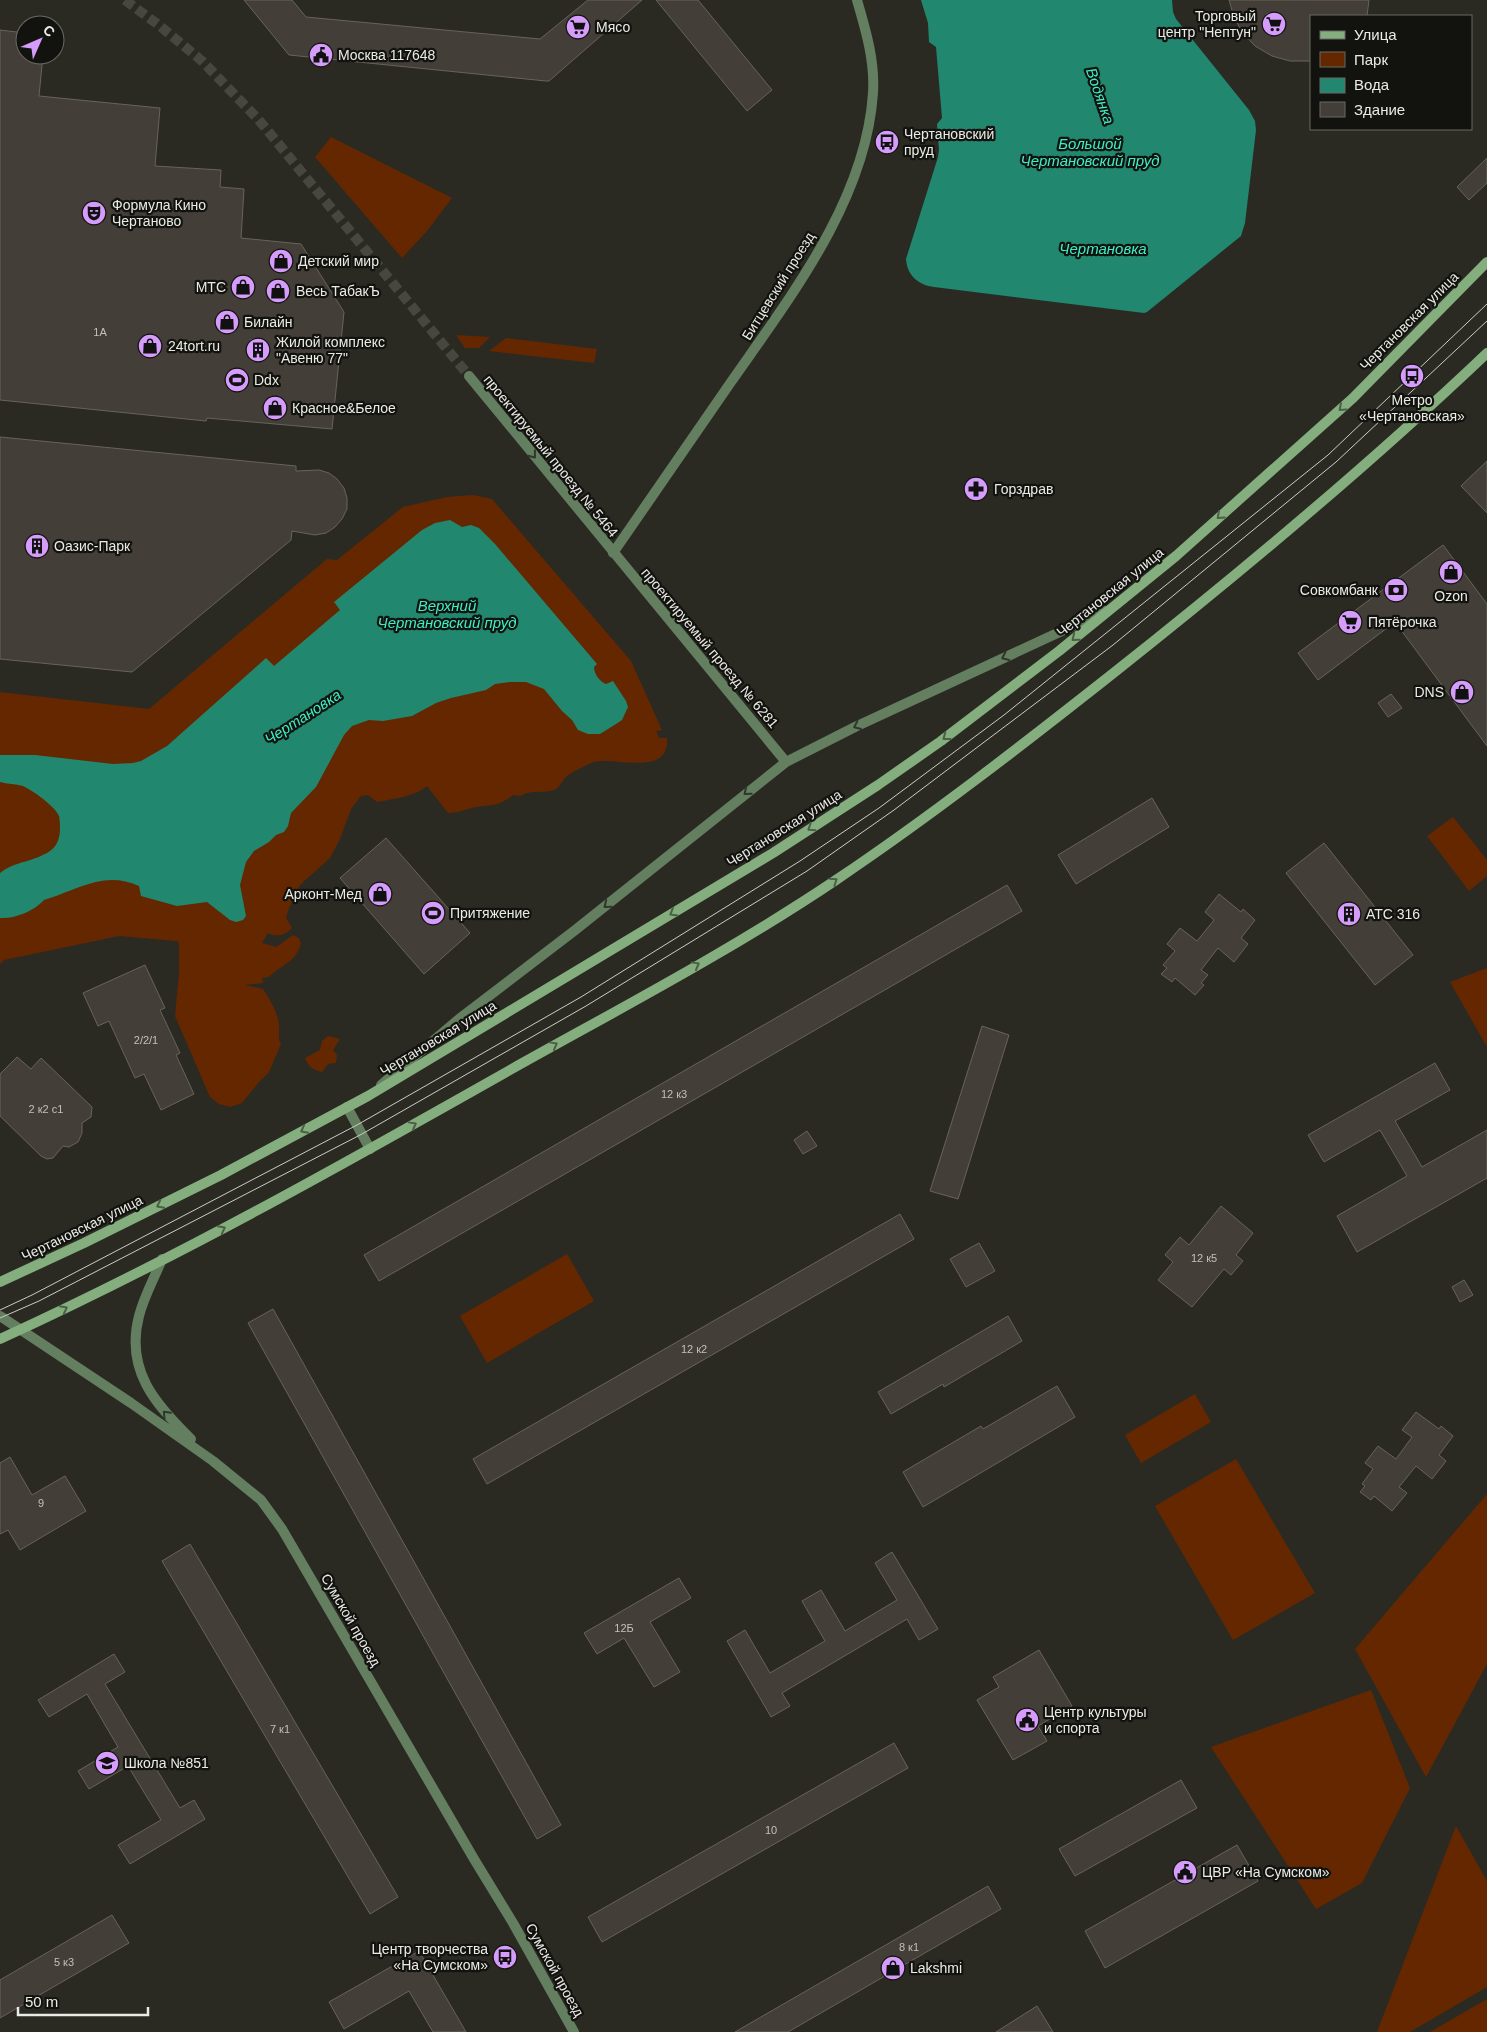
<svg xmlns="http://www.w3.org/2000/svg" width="1487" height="2032" viewBox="0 0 1487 2032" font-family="Arial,sans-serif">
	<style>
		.green { fill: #652700 }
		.water { fill: #22876f }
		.building { fill: #433e37; stroke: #68635b }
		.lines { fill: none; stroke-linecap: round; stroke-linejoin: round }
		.minor-tunnel { stroke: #474740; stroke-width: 10; stroke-dasharray: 10 5; stroke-linecap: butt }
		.minor { stroke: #647e60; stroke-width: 10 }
		.tertiary { stroke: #647e60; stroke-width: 10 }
		.secondary { stroke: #84ae7e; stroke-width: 10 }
		.tram { stroke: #ccccc6; stroke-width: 1 }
		.oneway { stroke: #4b6046 }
		.oneway2 { stroke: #2f382b }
		.labels { text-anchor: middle; stroke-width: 4.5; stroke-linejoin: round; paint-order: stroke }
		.number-label { font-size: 11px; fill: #c1c0ba }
		.poi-label { font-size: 14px; fill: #ebebe6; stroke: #12120f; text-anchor: start }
		.street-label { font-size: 14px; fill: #ebebe6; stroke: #12120f }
		.water-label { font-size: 15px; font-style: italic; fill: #3cefc6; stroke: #12120f }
	</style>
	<rect width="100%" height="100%" fill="#2a2a23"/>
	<path class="green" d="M331 137 452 198 427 231 402 258 315 157Z
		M456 335 490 337 479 348H465Z
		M506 338 597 349 594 363 489 351Z
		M473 495 492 499 631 661 662 730 656 731 659 738H667C670 778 613 756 594 762 588 764 571 773 567 776 562 780 560 788 554 790 542 794 531 789 520 796L513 795C495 809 491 803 472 808 463 810 458 813 448 813L427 786C414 797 393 799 377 802L368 795 361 796 351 809 340 839 330 858 300 885 289 908 286 918 292 928C285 935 277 938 268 933L262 943 276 947 293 935 299 938 301 944C294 964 283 963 269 977L262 978 263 983 245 985 263 989C270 1000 277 1011 279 1024 280 1031 277 1038 281 1044L269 1072 259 1082 242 1103 230 1107 219 1104 210 1097 175 1016 179 973V943L177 941 119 936 4 960 0 964V692L149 709 327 559 337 560 403 507 447 497Z
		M1453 817 1487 860V876L1469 891 1427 836Z
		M1487 968V1047L1450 982Z
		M328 1036 340 1039 333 1050 337 1055 336 1063 328 1064 322 1072C314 1070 308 1067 305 1058L320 1050 322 1041Z
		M567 1254 594 1301 487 1363 460 1316Z
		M1195 1394 1211 1422 1141 1463 1125 1435Z
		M1236 1459 1315 1593 1233 1640 1155 1506Z
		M1487 1494V1664L1426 1777 1355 1649Z
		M1371 1690 1410 1788 1362 1883 1316 1909 1211 1747Z
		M1456 1826 1487 1881V1987L1410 2032H1377Z
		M1487 1999V2032H1430Z"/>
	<path class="water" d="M921 0H1172L1173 12 1176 19 1249 110 1255 121 1256 130 1245 223 1241 236 1147 312 1144 313 934 287C919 285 907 276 906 259L938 157 939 150 937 124 942 118 936 47 929 42 928 23Z
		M450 520 462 527 471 525 479 528 495 544 597 664 594 667C594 674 600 682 606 684L613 681 626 701 628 707 622 720 616 724 600 734H588L578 730 572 720 562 711 544 689 526 682H510L495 684 486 690 451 698 436 703 412 716 383 721 369 720 352 726 344 735 316 787 291 813 288 826 284 832 276 835 269 842 254 851 246 862 240 885 246 916 243 920 236 922 230 920 207 902 177 906 141 896 139 886C104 870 78 890 44 900 34 911 15 919 0 918V873C15 861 34 862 50 851 57 846 59 840 60 831 60 827 60 820 59 816 55 806 32 790 23 786 16 784 7 784 0 782V755H35L113 764 133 763 141 761 167 746 266 658 274 666 340 610 334 602 422 530 435 523Z"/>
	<path class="building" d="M244 0H292L306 17 540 39 588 0H642L549 81H546L289 55Z
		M656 0H698L772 90 747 111Z
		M1229 0H1369L1367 16H1311V61H1290L1272 56 1255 46 1242 32 1234 17Z
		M0 30 25 33V55H43L39 96 160 108 155 166 221 170 220 187 244 189 241 238 301 244 344 312 332 429 207 418 206 421 0 400Z
		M1487 158V183L1469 200 1457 187Z
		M0 437 296 466V471L319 470 329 473 337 479 344 488 347 498V509L342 519 335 527 326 533 315 535 292 531 291 540 132 672 0 659Z
		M1487 461V513L1461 486Z
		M1443 545 1487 604V746L1395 622 1318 680 1298 653Z
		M1391 694 1402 708 1388 717 1378 703Z
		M1152 798 1169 827 1076 884 1058 855Z
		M386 838 470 933 424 974 340 878Z
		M1324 843 1413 955 1375 985 1286 873Z
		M1007 885 1022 911 379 1281 364 1255Z
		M1219 894 1241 912 1243 909 1255 920 1241 938 1248 944 1234 962 1218 948 1201 970 1208 975 1201 983 1204 985 1195 995 1175 978 1172 982 1161 974 1167 968 1163 965 1175 951 1167 944 1180 928 1197 941 1214 920 1205 912Z
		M145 965 165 1008 160 1010 180 1053 176 1055 194 1094 161 1110 144 1074 135 1078 109 1021 98 1026 83 993Z
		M982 1026 1009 1035 958 1199 930 1191Z
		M17 1057 31 1069 41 1058 92 1107 91 1117 82 1123V1133L78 1142 69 1147 63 1146 53 1158 47 1159 41 1156 0 1116V1074Z
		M1435 1063 1450 1090 1395 1121 1422 1167 1487 1130V1178L1357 1252 1337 1216 1407 1176 1380 1130 1324 1162 1308 1135Z
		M807 1131 817 1146 803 1154 794 1140Z
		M1221 1206 1253 1233 1236 1255 1243 1261 1231 1275 1224 1269 1192 1307 1158 1280 1173 1262 1165 1255 1180 1237 1189 1245Z
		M900 1214 914 1239 487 1484 473 1459Z
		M979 1243 995 1271 966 1287 950 1259Z
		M1464 1280 1473 1295 1460 1302 1452 1287Z
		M273 1309 561 1825 537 1839 248 1323Z
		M1008 1316 1022 1341 944 1387 943 1384 891 1414 878 1392Z
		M1057 1386 1075 1417 923 1507 903 1472 981 1426 983 1429Z
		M1416 1412 1439 1429 1441 1426 1453 1436 1439 1455 1446 1461 1432 1479 1416 1466 1399 1487 1407 1493 1392 1511 1374 1496 1371 1500 1360 1492 1365 1486 1362 1484 1373 1469 1365 1463 1378 1446 1396 1459 1412 1437 1402 1430Z
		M10 1457 32 1495 65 1476 86 1511 20 1550 8 1530 0 1534V1463Z
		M190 1544 398 1897 370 1914 162 1561Z
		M892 1552 938 1629 919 1640 907 1619 782 1693 790 1706 771 1717 727 1641 745 1630 770 1673 825 1641 802 1601 821 1590 845 1631 897 1600 875 1563Z
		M679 1578 691 1598 650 1622 680 1672 654 1687 624 1638 597 1654 584 1633Z
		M1039 1650 1072 1706 1038 1726 1047 1741 1013 1760 977 1700 999 1687 993 1677Z
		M114 1654 125 1672 105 1684 180 1808 194 1800 205 1819 130 1864 118 1845 161 1820 128 1766 89 1789 78 1771 118 1747 87 1694 49 1717 38 1700Z
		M894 1743 908 1768 602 1942 588 1917Z
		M1181 1780 1197 1808 1075 1876 1059 1849Z
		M1237 1845 1258 1881 1105 1968 1085 1931Z
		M988 1886 1001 1909 788 2032H735Z
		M112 1915 129 1943 0 2018V1980Z
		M419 1951 466 2032H433L409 1991 344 2029 329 2002Z
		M1037 2006 1053 2032H996Z"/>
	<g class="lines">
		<path class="minor-tunnel" d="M125 0 160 26 202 61 258 119 469 376"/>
		<path class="minor" d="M469 376 786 762
			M613 553C652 496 692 439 731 382 791 296 866 200 873 93 875 61 866 31 857 0
			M381 1085 459 1019 574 931 786 762 855 727 1105 611
			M347 1107 370 1149"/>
		<path class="tertiary" d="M162 1259C155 1277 144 1296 139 1316 125 1370 155 1404 191 1439
			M0 1316 131 1403 213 1461 261 1500 282 1529 474 1859 513 1923 574 2032"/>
		<path class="secondary" d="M0 1282 84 1243 221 1175 368 1096 773 853 878 785 941 741 1059 651 1176 556 1353 398 1487 262
			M0 1339C175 1259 342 1165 510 1070 619 1009 732 950 836 880 931 816 1021 746 1111 675 1240 573 1367 467 1487 353"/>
		<path class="tram" d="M0 1310 32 1295 357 1125 581 997 800 861 879 808 1004 715 1328 455 1487 304
			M0 1318 39 1301 362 1134 586 1006 807 871 894 810 1113 645 1336 462 1487 321"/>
	</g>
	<defs><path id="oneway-chevron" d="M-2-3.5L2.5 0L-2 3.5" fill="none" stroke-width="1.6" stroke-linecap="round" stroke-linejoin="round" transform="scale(1.25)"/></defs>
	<g class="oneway">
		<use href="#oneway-chevron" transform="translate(1342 408) rotate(138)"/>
		<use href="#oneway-chevron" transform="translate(1220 516) rotate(138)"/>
		<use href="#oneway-chevron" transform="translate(1075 638) rotate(141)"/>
		<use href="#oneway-chevron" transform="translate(946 737) rotate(143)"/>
		<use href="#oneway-chevron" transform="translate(811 828) rotate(147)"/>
		<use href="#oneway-chevron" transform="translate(834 881) rotate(-34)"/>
		<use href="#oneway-chevron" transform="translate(673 913) rotate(149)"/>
		<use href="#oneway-chevron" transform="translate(696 965) rotate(-29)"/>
		<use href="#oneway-chevron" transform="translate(554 1045) rotate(-29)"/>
		<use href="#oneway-chevron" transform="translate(413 1125) rotate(-29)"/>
		<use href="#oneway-chevron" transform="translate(304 1130) rotate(152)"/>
		<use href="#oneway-chevron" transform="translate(160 1205) rotate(153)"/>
		<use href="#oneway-chevron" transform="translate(222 1229) rotate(-27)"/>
		<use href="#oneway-chevron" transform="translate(64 1309) rotate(-27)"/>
	</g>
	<g class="oneway2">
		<use href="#oneway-chevron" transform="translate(533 455) rotate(52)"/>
		<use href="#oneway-chevron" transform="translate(1005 657) rotate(155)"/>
		<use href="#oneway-chevron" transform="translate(857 726) rotate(155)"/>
		<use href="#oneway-chevron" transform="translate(747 792) rotate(141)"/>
		<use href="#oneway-chevron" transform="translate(607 905) rotate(141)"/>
		<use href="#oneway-chevron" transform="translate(166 1414) rotate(-133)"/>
	</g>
	<defs>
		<g id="supermarket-disc" transform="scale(1.25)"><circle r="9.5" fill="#d59cfb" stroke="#12120f"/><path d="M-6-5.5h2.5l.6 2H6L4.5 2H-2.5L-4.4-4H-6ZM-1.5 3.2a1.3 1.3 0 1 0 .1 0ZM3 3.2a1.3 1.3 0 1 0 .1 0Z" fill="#111"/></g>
		<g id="civic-disc" transform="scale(1.25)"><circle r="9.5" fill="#d59cfb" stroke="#12120f"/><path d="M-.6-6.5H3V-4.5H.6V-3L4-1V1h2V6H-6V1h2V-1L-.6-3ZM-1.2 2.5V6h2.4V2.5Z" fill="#111"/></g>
		<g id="bus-disc" transform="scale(1.25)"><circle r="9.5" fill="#d59cfb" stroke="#12120f"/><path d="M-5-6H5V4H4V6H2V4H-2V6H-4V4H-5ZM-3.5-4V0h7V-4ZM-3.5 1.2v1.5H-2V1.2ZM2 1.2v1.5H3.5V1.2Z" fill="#111"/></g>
		<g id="theatre-disc" transform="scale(1.25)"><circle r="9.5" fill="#d59cfb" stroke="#12120f"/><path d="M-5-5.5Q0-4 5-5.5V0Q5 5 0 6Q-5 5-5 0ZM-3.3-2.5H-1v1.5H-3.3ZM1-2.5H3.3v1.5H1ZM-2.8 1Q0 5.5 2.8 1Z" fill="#111"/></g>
		<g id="shop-disc" transform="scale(1.25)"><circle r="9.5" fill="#d59cfb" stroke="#12120f"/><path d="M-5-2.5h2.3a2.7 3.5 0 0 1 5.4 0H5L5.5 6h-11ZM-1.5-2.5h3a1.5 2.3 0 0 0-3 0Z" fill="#111"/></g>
		<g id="building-disc" transform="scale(1.25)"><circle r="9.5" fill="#d59cfb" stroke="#12120f"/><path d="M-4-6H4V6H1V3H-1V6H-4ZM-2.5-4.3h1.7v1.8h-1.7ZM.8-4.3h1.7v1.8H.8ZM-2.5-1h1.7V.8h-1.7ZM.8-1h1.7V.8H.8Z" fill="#111"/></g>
		<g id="stadium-disc" transform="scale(1.25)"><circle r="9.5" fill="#d59cfb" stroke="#12120f"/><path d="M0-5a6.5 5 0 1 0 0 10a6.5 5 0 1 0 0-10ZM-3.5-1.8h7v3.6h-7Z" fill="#111"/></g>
		<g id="pharmacy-disc" transform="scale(1.25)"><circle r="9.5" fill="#d59cfb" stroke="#12120f"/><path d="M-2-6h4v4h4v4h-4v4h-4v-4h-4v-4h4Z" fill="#111"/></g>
		<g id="bank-disc" transform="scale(1.25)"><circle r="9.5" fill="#d59cfb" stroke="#12120f"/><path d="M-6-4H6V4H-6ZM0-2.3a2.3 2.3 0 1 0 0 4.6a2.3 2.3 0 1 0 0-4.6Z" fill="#111"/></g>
		<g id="school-disc" transform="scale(1.25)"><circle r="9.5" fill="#d59cfb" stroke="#12120f"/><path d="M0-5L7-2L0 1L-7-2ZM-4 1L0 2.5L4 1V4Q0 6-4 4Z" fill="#111"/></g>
	</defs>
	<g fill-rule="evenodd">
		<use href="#supermarket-disc" x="1274" y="24"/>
		<use href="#supermarket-disc" x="578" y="27"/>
		<use href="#civic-disc" x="321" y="55"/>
		<use href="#bus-disc" x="887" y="142"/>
		<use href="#theatre-disc" x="94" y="213"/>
		<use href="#shop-disc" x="281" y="261"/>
		<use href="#shop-disc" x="243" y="287"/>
		<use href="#shop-disc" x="278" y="291"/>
		<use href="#shop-disc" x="227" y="322"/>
		<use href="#shop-disc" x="150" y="346"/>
		<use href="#building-disc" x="258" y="350"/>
		<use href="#bus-disc" x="1412" y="376"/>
		<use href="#stadium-disc" x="237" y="380"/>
		<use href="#shop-disc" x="275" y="408"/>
		<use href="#pharmacy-disc" x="976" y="489"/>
		<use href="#building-disc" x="37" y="546"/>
		<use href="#shop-disc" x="1451" y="572"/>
		<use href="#bank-disc" x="1396" y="590"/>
		<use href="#supermarket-disc" x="1350" y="622"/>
		<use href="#shop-disc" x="1462" y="692"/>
		<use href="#shop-disc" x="380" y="894"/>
		<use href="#stadium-disc" x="433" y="913"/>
		<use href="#building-disc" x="1349" y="914"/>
		<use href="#civic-disc" x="1027" y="1720"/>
		<use href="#school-disc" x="107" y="1763"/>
		<use href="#civic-disc" x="1185" y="1872"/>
		<use href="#bus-disc" x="505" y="1957"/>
		<use href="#shop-disc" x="893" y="1968"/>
	</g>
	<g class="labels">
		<g class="number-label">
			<text x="100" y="336">1А</text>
			<text x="146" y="1044">2/2/1</text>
			<text x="674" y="1098">12 к3</text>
			<text x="46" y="1113">2 к2 с1</text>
			<text x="1204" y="1262">12 к5</text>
			<text x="694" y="1353">12 к2</text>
			<text x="41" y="1507">9</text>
			<text x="624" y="1632">12Б</text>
			<text x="280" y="1733">7 к1</text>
			<text x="771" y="1834">10</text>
			<text x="909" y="1951">8 к1</text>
			<text x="64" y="1966">5 к3</text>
		</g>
		<g class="poi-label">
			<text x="1256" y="21" text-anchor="end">Торговый<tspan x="1256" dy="16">центр "Нептун"</tspan></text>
			<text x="596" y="32">Мясо</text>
			<text x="338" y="60">Москва 117648</text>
			<text x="904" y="139">Чертановский<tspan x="904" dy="16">пруд</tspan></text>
			<text x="112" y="210">Формула Кино<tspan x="112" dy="16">Чертаново</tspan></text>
			<text x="298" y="266">Детский мир</text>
			<text x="226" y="292" text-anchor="end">МТС</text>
			<text x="296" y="296">Весь ТабакЪ</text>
			<text x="244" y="327">Билайн</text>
			<text x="276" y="347">Жилой комплекс<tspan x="276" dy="16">"Авеню 77"</tspan></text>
			<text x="168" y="351">24tort.ru</text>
			<text x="254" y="385">Ddx</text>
			<text x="1412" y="405" text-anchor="middle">Метро<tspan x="1412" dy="16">«Чертановская»</tspan></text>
			<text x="292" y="413">Красное&amp;Белое</text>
			<text x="994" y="494">Горздрав</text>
			<text x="54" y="551">Оазис-Парк</text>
			<text x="1378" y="595" text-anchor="end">Совкомбанк</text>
			<text x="1451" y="601" text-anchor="middle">Ozon</text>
			<text x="1368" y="627">Пятёрочка</text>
			<text x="1444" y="697" text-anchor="end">DNS</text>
			<text x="362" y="899" text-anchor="end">Арконт-Мед</text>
			<text x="450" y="918">Притяжение</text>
			<text x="1366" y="919">АТС 316</text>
			<text x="1044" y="1717">Центр культуры<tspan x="1044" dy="16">и спорта</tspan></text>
			<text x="124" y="1768">Школа №851</text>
			<text x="1202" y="1877">ЦВР «На Сумском»</text>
			<text x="488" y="1954" text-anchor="end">Центр творчества<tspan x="488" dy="16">«На Сумском»</tspan></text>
			<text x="910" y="1973">Lakshmi</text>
		</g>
		<g class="street-label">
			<text transform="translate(778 286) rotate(-58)" y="5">Битцевский проезд</text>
			<text transform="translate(1409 321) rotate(-45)" y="5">Чертановская улица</text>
			<text transform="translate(551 456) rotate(51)" y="5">проектируемый проезд № 5464</text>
			<text transform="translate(1110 592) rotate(-39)" y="5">Чертановская улица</text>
			<text transform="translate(710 648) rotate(50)" y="5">проектируемый проезд № 6281</text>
			<text transform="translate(784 828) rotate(-32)" y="5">Чертановская улица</text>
			<text transform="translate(438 1038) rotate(-31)" y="5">Чертановская улица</text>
			<text transform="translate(82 1228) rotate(-26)" y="5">Чертановская улица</text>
			<text transform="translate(351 1620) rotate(60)" y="5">Сумской проезд</text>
			<text transform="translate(555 1970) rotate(61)" y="5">Сумской проезд</text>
		</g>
		<g class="water-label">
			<text transform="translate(1100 96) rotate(71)" y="5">Водянка</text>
			<text x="1090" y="149">Большой<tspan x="1090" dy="17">Чертановский пруд</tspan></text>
			<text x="1103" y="254">Чертановка</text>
			<text x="447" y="611">Верхний<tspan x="447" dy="17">Чертановский пруд</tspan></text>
			<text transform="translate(303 717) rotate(-33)" y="5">Чертановка</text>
		</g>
	</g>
	<rect x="1310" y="15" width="162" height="115" fill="#12120f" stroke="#696965"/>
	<rect x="1320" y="31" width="25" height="8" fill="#84ae7e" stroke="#696965"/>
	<text x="1354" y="40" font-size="15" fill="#ebebe6">Улица</text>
	<rect x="1320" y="52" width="25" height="15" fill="#652700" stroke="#696965"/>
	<text x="1354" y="65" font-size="15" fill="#ebebe6">Парк</text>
	<rect x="1320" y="78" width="25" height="15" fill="#22876f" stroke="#696965"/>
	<text x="1354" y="90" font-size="15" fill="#ebebe6">Вода</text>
	<rect x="1320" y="102" width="25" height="15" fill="#433e37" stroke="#696965"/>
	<text x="1354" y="115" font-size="15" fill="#ebebe6">Здание</text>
	<g transform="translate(40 40) rotate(45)"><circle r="24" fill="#12120f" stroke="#696965"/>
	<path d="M0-4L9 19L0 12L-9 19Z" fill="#d59cfb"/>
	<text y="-8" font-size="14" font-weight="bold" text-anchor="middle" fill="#ebebe6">С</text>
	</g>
	<path d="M18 2007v8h130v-8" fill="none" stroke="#ebebe6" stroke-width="2.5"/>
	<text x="25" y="2007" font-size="15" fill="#ebebe6" stroke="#12120f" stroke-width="4" paint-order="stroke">50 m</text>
</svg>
